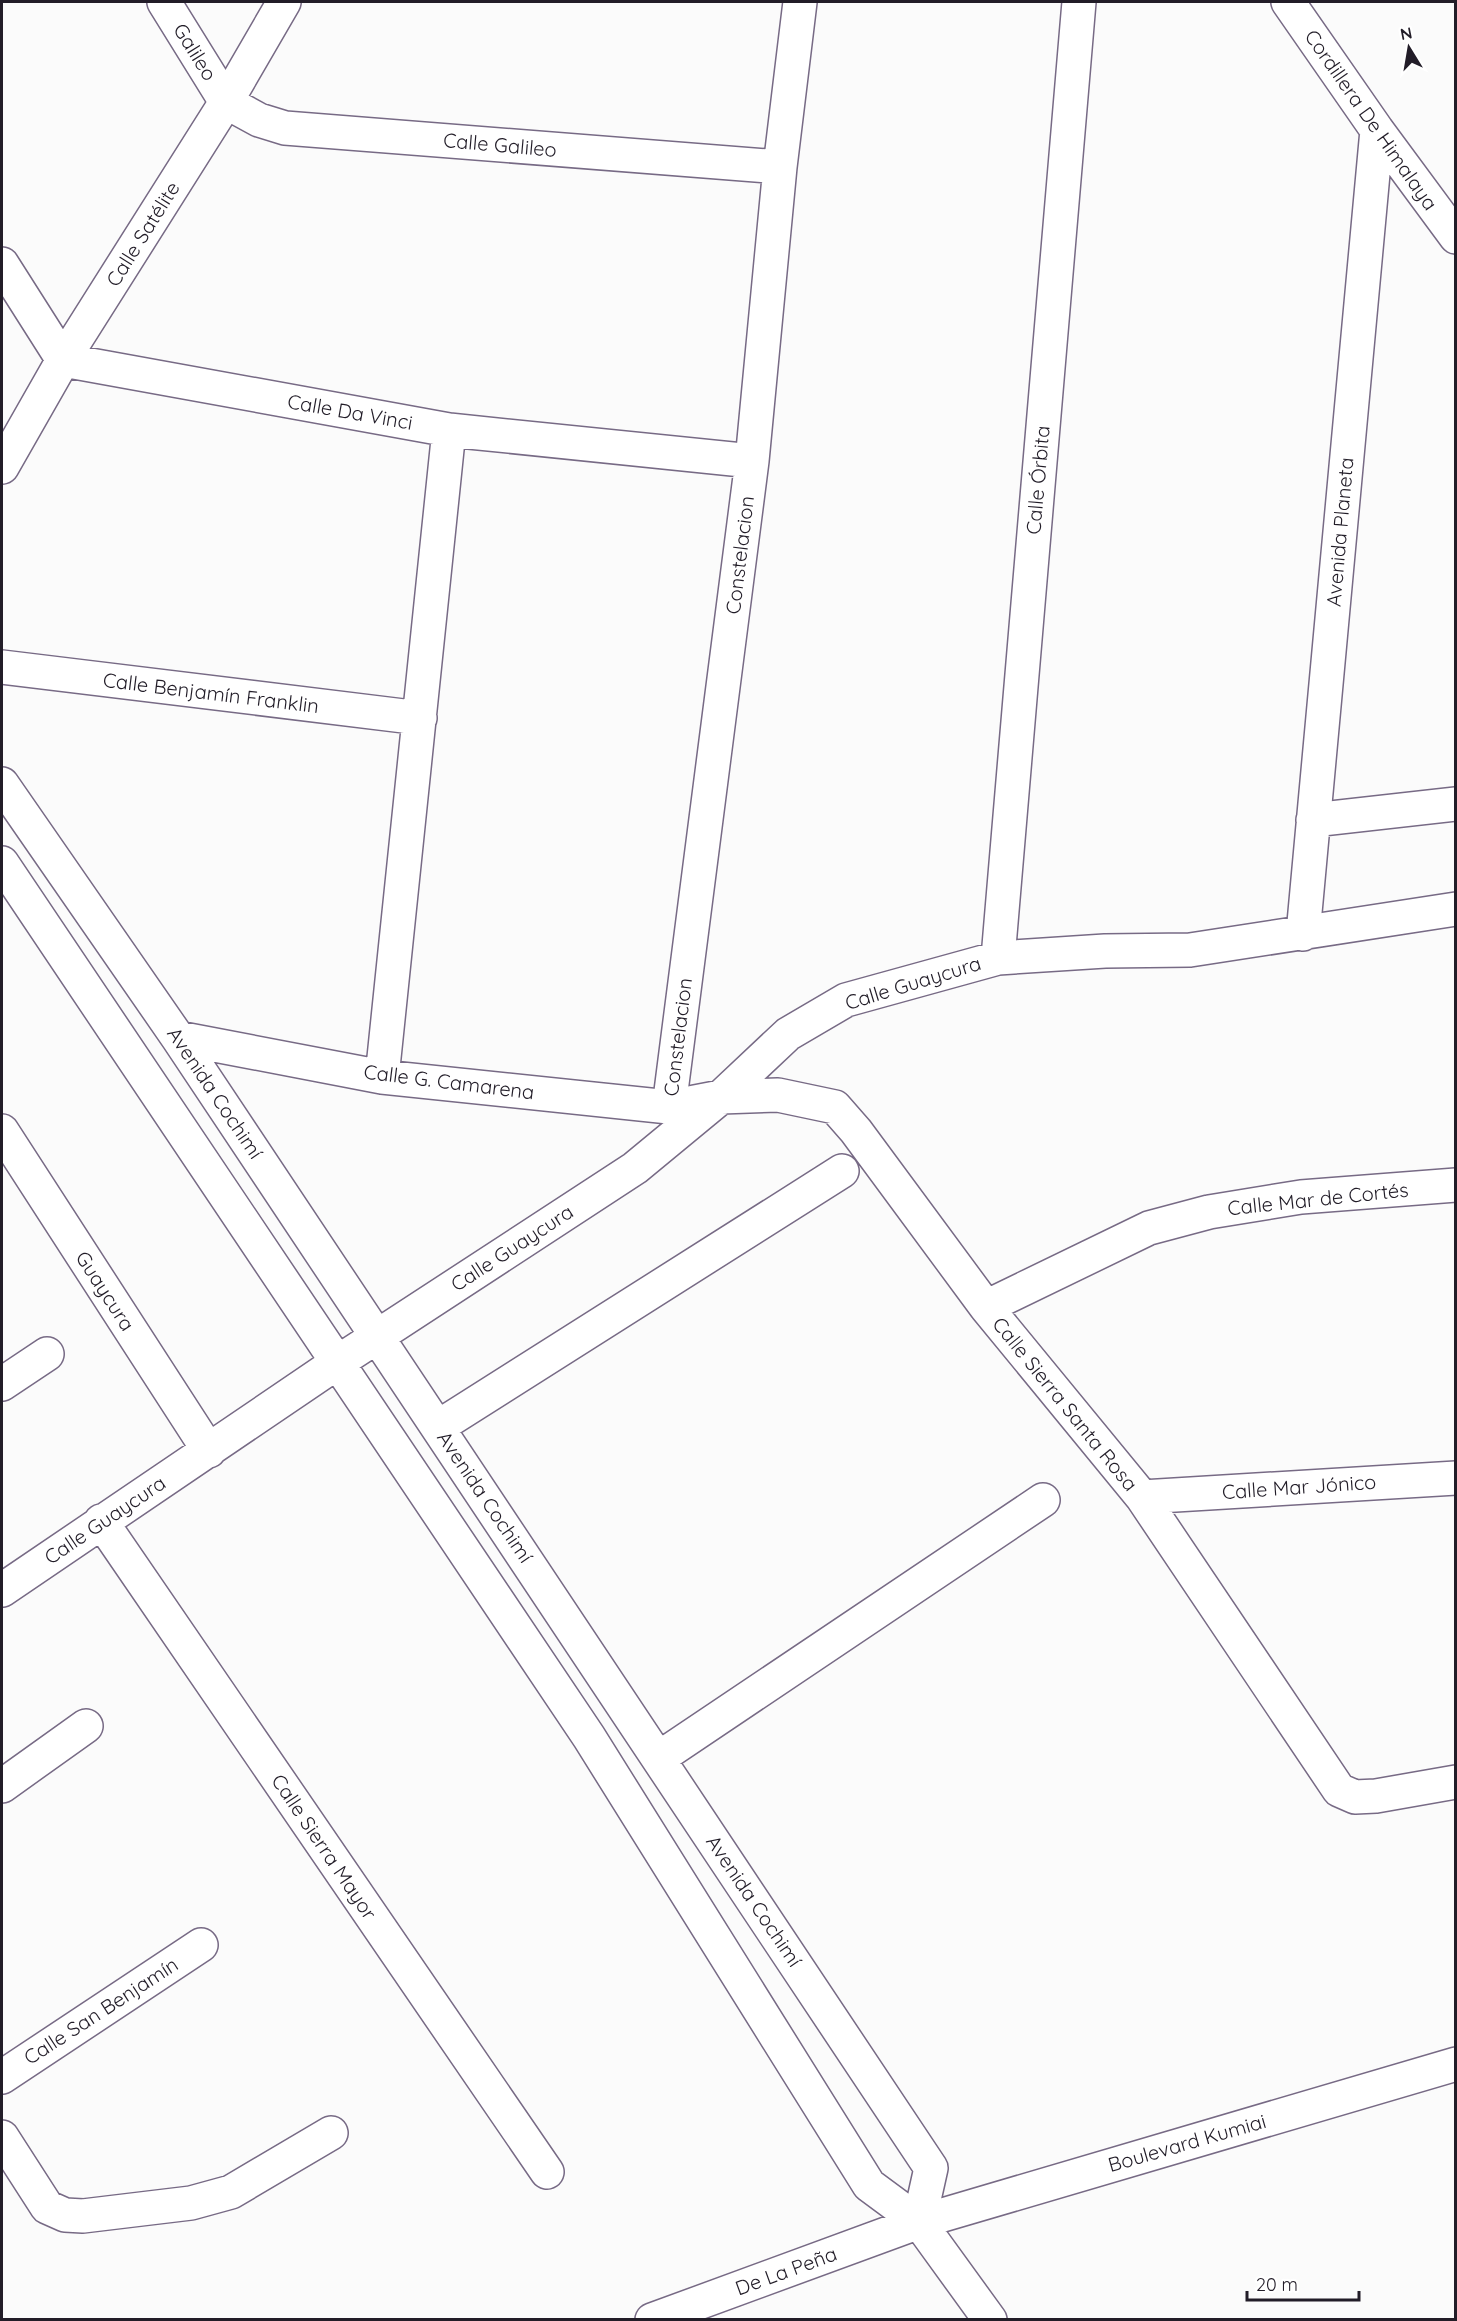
<svg xmlns="http://www.w3.org/2000/svg" width="1457" height="2321" viewBox="0 0 1457 2321" font-family="Quicksand,sans-serif">
	<style>
		.lines { fill: none; stroke-linecap: round; stroke-linejoin: round }
		.minor-casing { stroke: #776a85; stroke-width: 36 }
		.minor { stroke: #fff; stroke-width: 33 }
		.labels { text-anchor: middle; stroke-width: 4.5; stroke-linejoin: round; paint-order: stroke }
		.street-label { font-size: 20px; fill: #221d28; stroke: #fff }
	</style>
	<rect width="100%" height="100%" fill="#fbfbfb"/>
	<g class="lines">
		<g class="minor-casing">
			<path id="minor" d="M164 2 226 102 259 120 285 128 780 167
				M1288 2 1377 130 1456 237
				M2 264 63 360 449 430 752 461
				M2 467 63 360 226 102 284 2
				M2 667 420 718
				M2 784 178 1038 931 2168 919 2222
				M1313 820 1456 804
				M2 863 589 1737 869 2185 919 2222 990 2320
				M1303 934 1377 130
				M998 958 1079 2
				M178 1038 382 1077 669 1107 721 1097 778 1095 835 1107 856 1131 986 1307 1142 1497 1339 1790 1355 1797 1376 1796 1456 1782
				M382 1077 449 430
				M669 1107 752 461 780 167 800 2
				M2 1131 209 1451
				M986 1307 1149 1228 1209 1212 1301 1197 1456 1185
				M2 1384 47 1354
				M438 1427 842 1171
				M1142 1497 1456 1478
				M101 1521 547 2172
				M2 1590 338 1362 635 1168 721 1097 788 1034 846 1000 998 958 1105 951 1190 950 1456 909
				M659 1758 1043 1500
				M2 1786 86 1726
				M2 2077 201 1945
				M2 2137 47 2207 65 2215 83 2216 191 2203 231 2192 331 2133
				M652 2320 919 2222 1456 2064"/>
		</g>
		<use href="#minor" class="minor"/>
	</g>
	<g class="labels">
		<g class="street-label">
			<text transform="translate(195 52) rotate(58)" y="7">Galileo</text>
			<text transform="translate(1371 120) rotate(55)" y="7">Cordillera De Himalaya</text>
			<text transform="translate(500 145) rotate(5)" y="7">Calle Galileo</text>
			<text transform="translate(143 234) rotate(-58)" y="7">Calle Satélite</text>
			<text transform="translate(350 412) rotate(10)" y="7">Calle Da Vinci</text>
			<text transform="translate(1038 480) rotate(-85)" y="7">Calle Órbita</text>
			<text transform="translate(1340 532) rotate(-85)" y="7">Avenida Planeta</text>
			<text transform="translate(740 555) rotate(-83)" y="7">Constelacion</text>
			<text transform="translate(211 693) rotate(7)" y="7">Calle Benjamín Franklin</text>
			<text transform="translate(913 983) rotate(-17)" y="7">Calle Guaycura</text>
			<text transform="translate(678 1037) rotate(-83)" y="7">Constelacion</text>
			<text transform="translate(449 1082) rotate(7)" y="7">Calle G. Camarena</text>
			<text transform="translate(215 1093) rotate(56)" y="7">Avenida Cochimí</text>
			<text transform="translate(1318 1199) rotate(-6)" y="7">Calle Mar de Cortés</text>
			<text transform="translate(512 1248) rotate(-33)" y="7">Calle Guaycura</text>
			<text transform="translate(105 1291) rotate(57)" y="7">Guaycura</text>
			<text transform="translate(1065 1404) rotate(51)" y="7">Calle Sierra Santa Rosa</text>
			<text transform="translate(1299 1487) rotate(-4)" y="7">Calle Mar Jónico</text>
			<text transform="translate(485 1497) rotate(56)" y="7">Avenida Cochimí</text>
			<text transform="translate(105 1520) rotate(-34)" y="7">Calle Guaycura</text>
			<text transform="translate(324 1847) rotate(56)" y="7">Calle Sierra Mayor</text>
			<text transform="translate(754 1901) rotate(56)" y="7">Avenida Cochimí</text>
			<text transform="translate(101 2011) rotate(-33)" y="7">Calle San Benjamín</text>
			<text transform="translate(1187 2143) rotate(-16)" y="7">Boulevard Kumiai</text>
			<text transform="translate(786 2271) rotate(-20)" y="7">De La Peña</text>
		</g>
	</g>
	<rect width="1457" height="2321" fill="none" stroke="#221d28" stroke-width="6"/>
	<g transform="translate(1409 48) rotate(349)" stroke="#ffffff" stroke-width="4.5" paint-order="stroke">
	<path d="M0-4.5L10 22L0 15L-10 22Z" fill="#221d28"/>
	<text y="-9" font-size="16" font-weight="bold" text-anchor="middle" fill="#221d28">N</text>
	</g>
	<path d="M1247 2291v9h112v-9" fill="none" stroke="#221d28" stroke-width="3"/>
	<text x="1256" y="2291" font-size="18" fill="#221d28" stroke="#ffffff" stroke-width="4.5" paint-order="stroke">20 m</text>
</svg>
